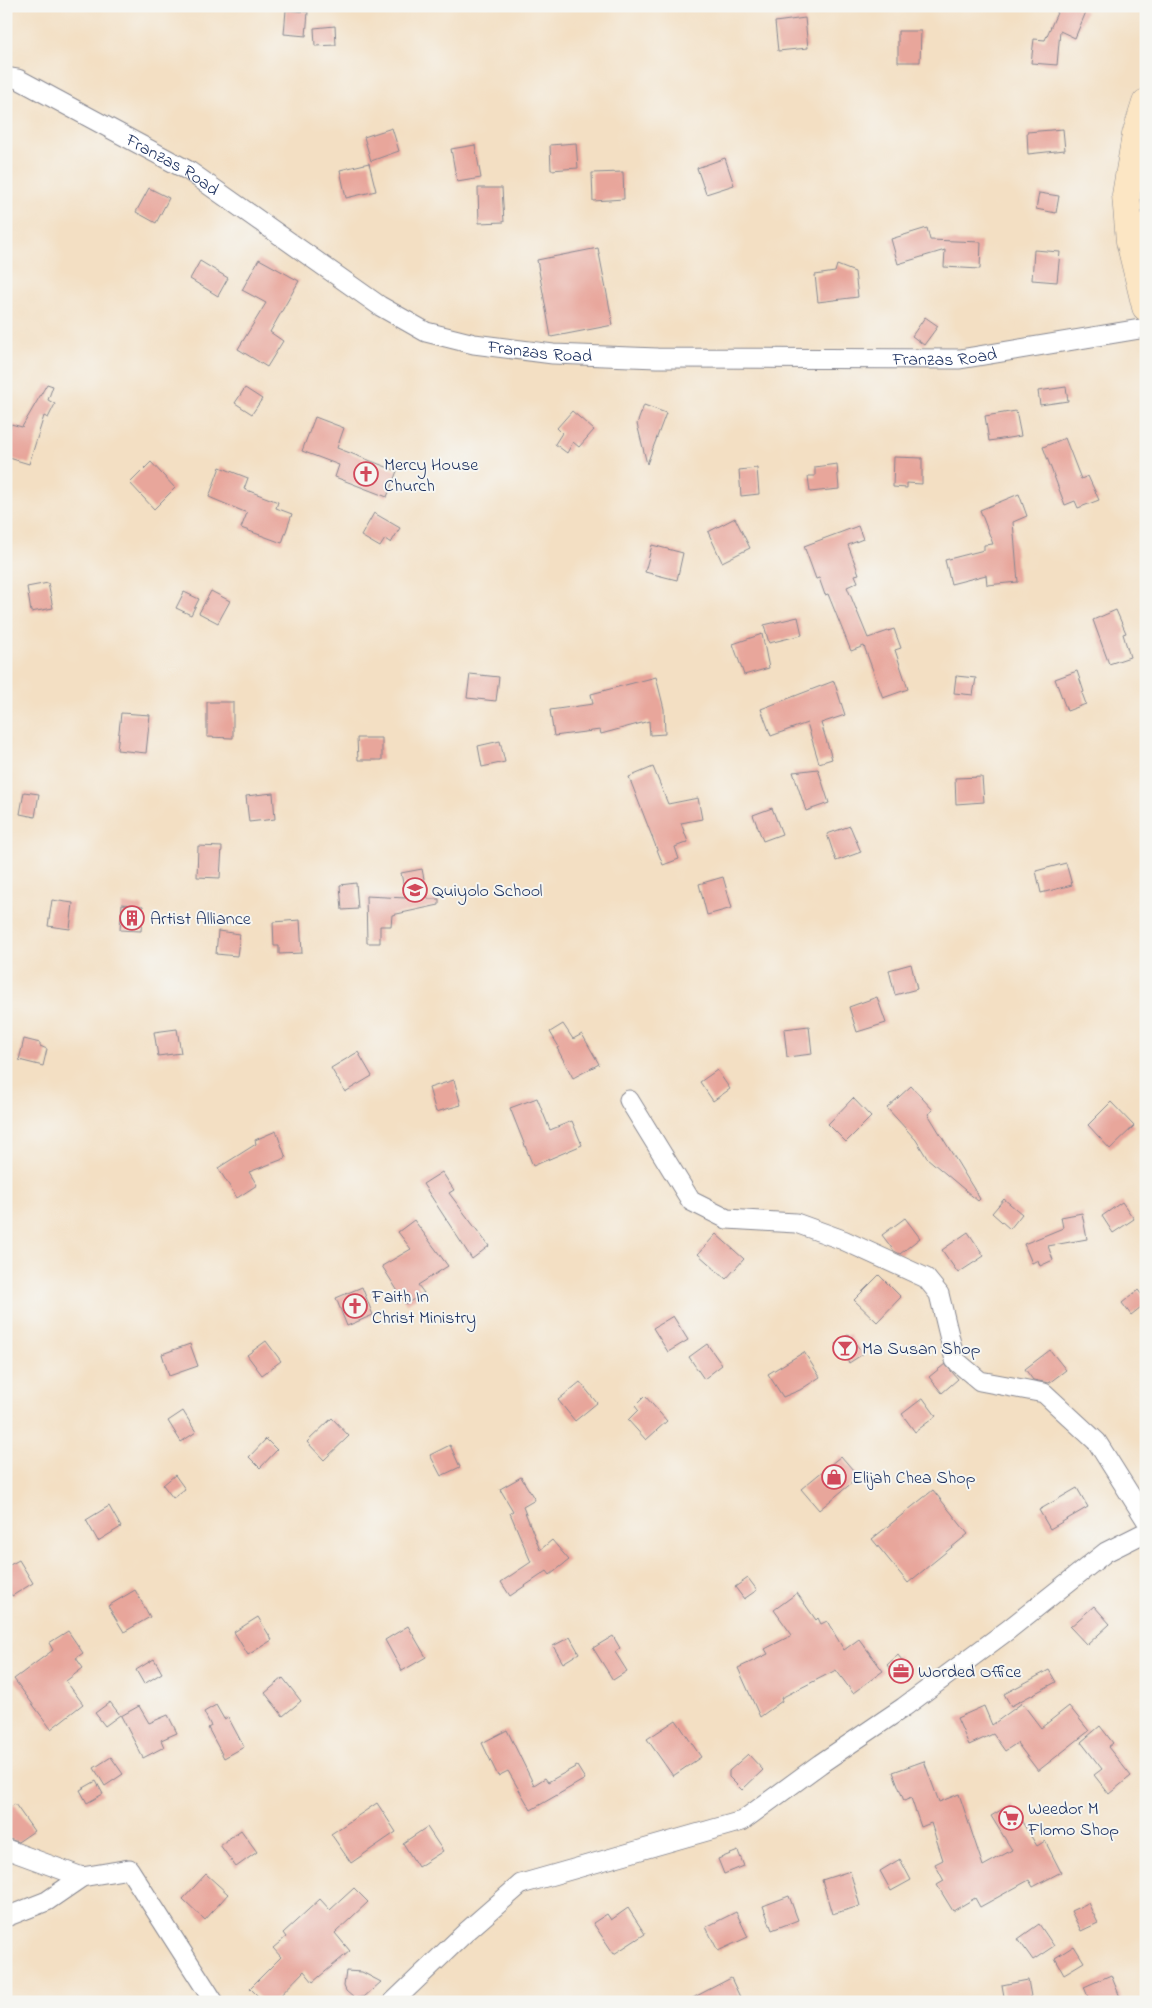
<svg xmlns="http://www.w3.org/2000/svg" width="1152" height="2008" viewBox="0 0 1152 2008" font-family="'Indie Flower',sans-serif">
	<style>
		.building { fill: #e8a69b }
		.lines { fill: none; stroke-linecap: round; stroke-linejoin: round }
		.street-casing { stroke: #878790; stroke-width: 21 }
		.secondary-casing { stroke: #878790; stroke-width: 29 }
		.street { stroke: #fff; stroke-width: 19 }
		.secondary { stroke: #fce6c4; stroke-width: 28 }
		.labels { text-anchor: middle; stroke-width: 4; stroke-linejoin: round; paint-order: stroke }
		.street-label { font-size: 18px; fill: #1b2f5e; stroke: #f6f6f2 }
		.poi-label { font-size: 18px; fill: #1b2f5e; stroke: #f6f6f2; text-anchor: start }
	</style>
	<rect width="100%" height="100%" fill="#f6f6f2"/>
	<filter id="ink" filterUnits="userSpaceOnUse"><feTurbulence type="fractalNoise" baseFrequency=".02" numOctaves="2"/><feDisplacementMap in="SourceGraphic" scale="10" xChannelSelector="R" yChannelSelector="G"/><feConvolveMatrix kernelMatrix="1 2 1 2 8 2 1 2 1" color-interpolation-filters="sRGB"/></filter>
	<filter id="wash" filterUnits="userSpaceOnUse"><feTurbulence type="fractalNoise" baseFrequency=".0096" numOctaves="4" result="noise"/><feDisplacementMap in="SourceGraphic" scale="20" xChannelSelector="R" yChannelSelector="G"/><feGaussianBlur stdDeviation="1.12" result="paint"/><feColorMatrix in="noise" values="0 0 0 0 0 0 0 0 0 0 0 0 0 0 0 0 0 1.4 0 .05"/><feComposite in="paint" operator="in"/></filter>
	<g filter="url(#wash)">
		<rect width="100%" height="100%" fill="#f3dfc3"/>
		<g id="blocks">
			<path class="building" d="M1060 6H1072L1086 12 1075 38 1060 31 1057 65 1031 63 1034 39 1045 40Z
				M286 10 308 12 306 36 284 34Z
				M805 18 808 48 778 51 775 22Z
				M335 26 336 45 315 46 314 28Z
				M898 31H921L920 62H898Z
				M392 128 399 151 371 161 364 137Z
				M1063 129 1065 150 1028 154 1027 132Z
				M576 143 578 168 551 170 550 145Z
				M475 145 481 178 457 182 451 149Z
				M725 158 734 185 706 194 697 168Z
				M369 163 376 191 346 198 340 170Z
				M623 172 624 199 593 201 592 173Z
				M149 188 169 198 156 223 136 212Z
				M478 188H502L504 222 479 223Z
				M1039 193 1059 196 1056 213 1036 209Z
				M927 228 930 240 981 242 980 269 944 267 945 250 898 264 891 239Z
				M598 248 613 325 551 337 537 260Z
				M1034 250 1060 252 1057 282 1032 280Z
				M259 259 299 281 270 332 283 341 267 367 238 349 266 303 242 290Z
				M200 261 228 278 218 296 190 279Z
				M837 265 855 272 858 297 818 302 815 275 835 272Z
				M925 317 938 326 924 345 912 336Z
				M47 384 53 386 48 400 55 404 48 418 44 416 29 464 6 457V440L11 424 22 427Z
				M1066 387 1068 401 1040 405 1038 391Z
				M245 388 262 399 252 414 235 403Z
				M644 405 666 413 647 464 637 424Z
				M572 411 594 430 579 447 573 442 567 453 555 444 562 433 557 428Z
				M1016 411 1021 436 989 441 985 416Z
				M315 417 344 428 337 448 397 471 387 497 335 477 339 465 302 451Z
				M1065 438 1081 479 1088 476 1099 500 1078 508 1075 501 1065 505 1043 447Z
				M894 457 922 458V484L907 483V488L893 487Z
				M151 462 175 488 154 509 130 483Z
				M837 464 839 489 810 492 808 476H815V467Z
				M220 467 248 478 244 489 278 502 276 508 292 514 282 543 241 528 247 513 209 497Z
				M757 468 759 494 741 496 739 470Z
				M1019 494 1027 516 1013 522 1018 582 987 585 986 575 951 584 945 560 984 550V545L993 544 980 510Z
				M374 513 400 528 391 543 385 539 380 547 361 536Z
				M735 518 750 548 722 562 708 532Z
				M858 526 863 539 848 545 859 574 855 575 858 582 847 587 868 638 894 629 901 648 895 650 908 689 883 698 864 646 851 651 828 594 825 595 819 578 816 579 804 546Z
				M652 545 683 553 677 580 645 572Z
				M48 583 53 608 31 612 27 587Z
				M211 591 230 601 218 623 199 613Z
				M184 592 199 599 191 615 176 608Z
				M1116 610 1126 633 1123 634 1130 657 1109 664 1093 620Z
				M798 617 802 635 769 643 764 625Z
				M762 634 769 668 744 675 733 644Z
				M1077 671 1084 692 1082 693 1086 704 1067 711 1055 679Z
				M470 674 499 677 496 701 467 698Z
				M956 676 976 678 973 695 954 693Z
				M656 677 664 709 665 734 650 735 649 721 601 734 600 730 554 736 550 710 593 704 591 694Z
				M834 681 845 715 821 723 832 759 819 763 807 723 771 736 761 709Z
				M207 702H233V738L207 737Z
				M121 713 150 715 146 753 117 750Z
				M357 738H382V760H358Z
				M500 741 505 762 482 767 478 746Z
				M653 767 668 804 698 798 702 819 681 823 688 842 675 847 679 859 663 865 629 777Z
				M818 769 829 803 806 811 793 772Z
				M982 777 984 802 956 804 955 778Z
				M24 792 39 794 35 817 20 814Z
				M273 793 275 819 249 822 246 796Z
				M772 808 782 834 763 841 753 815Z
				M850 826 861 852 836 861 827 834Z
				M198 846 222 847 220 878 197 877Z
				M1066 863 1072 885 1041 893 1036 871Z
				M422 869 428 899H439V905L392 915 391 926H380V943H367L366 896 406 898 401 873Z
				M723 877 732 908 707 915 699 884Z
				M356 883 358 909 342 910 340 885Z
				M52 900 73 903 70 929 48 926Z
				M122 904 143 906 141 931 120 930Z
				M300 920 302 953 279 954V946H274L273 922Z
				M218 931 240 934 237 956 216 954Z
				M911 964 917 989 895 995 889 970Z
				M877 997 886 1023 857 1032 849 1007Z
				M563 1024 573 1039 582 1034 599 1064 573 1078 557 1048 559 1047 550 1032Z
				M809 1026 812 1054 787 1057 784 1029Z
				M177 1029 181 1053 158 1056 154 1032Z
				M24 1039 40 1043V1046L47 1049 43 1066 19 1060Z
				M358 1052 372 1076 345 1092 331 1068Z
				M717 1070 730 1089 713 1101 700 1082Z
				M454 1080 461 1105 436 1112 429 1088Z
				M911 1086 933 1110 928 1114 980 1199 978 1201 927 1158 916 1140 887 1108Z
				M537 1098 550 1130 572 1121 582 1145 533 1166 510 1108Z
				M853 1098 871 1117 846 1142 828 1124Z
				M1111 1102 1134 1126 1110 1149 1088 1125Z
				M276 1131 286 1158 249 1172 257 1185 237 1198 218 1168 256 1144 255 1140Z
				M442 1172 454 1190 449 1193 489 1246 472 1259 423 1184Z
				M1004 1199 1022 1214 1010 1229 992 1213Z
				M1122 1202 1134 1219 1113 1233 1102 1216Z
				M1082 1213 1087 1239 1048 1246 1053 1260 1040 1266 1038 1260 1032 1263 1024 1244 1063 1228 1061 1217Z
				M905 1218 920 1238 900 1254 894 1251 882 1235Z
				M414 1220 448 1266 418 1285 424 1293 406 1304 382 1266 411 1249 398 1232Z
				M968 1232 984 1256 958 1273 942 1250Z
				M716 1234 744 1259 726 1279 698 1254Z
				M879 1275 901 1297 877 1322 854 1300Z
				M362 1287 373 1315 347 1326 336 1298Z
				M1138 1290 1146 1300V1303L1131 1315 1122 1303Z
				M673 1316 688 1340 668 1352 653 1328Z
				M849 1334 863 1354 849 1363 836 1344Z
				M266 1341 281 1361 262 1375 247 1355Z
				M190 1344 198 1366 169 1376 162 1354Z
				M707 1344 722 1365 704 1379 689 1357Z
				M1050 1350 1066 1370 1049 1383 1033 1380 1025 1369Z
				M804 1352 820 1377 800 1390 783 1397 768 1374Z
				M945 1364 958 1379 942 1393 929 1377Z
				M580 1382 597 1403 575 1421 558 1400Z
				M645 1396 667 1421 646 1440 628 1420 638 1410 635 1406Z
				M923 1398 936 1416 915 1432 902 1414Z
				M183 1411 196 1432 181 1442 168 1421Z
				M332 1418 349 1436 324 1460 307 1442Z
				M266 1439 277 1450 260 1468 249 1457Z
				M450 1445 460 1467 441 1476 430 1455Z
				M841 1456 859 1477 819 1510 801 1489Z
				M175 1475 185 1489 173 1498 163 1485Z
				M521 1477 535 1500 523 1507 540 1550 552 1540 569 1560 550 1575 547 1571 510 1596 501 1582 531 1562 510 1513 513 1511 500 1489Z
				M1077 1488 1088 1507 1050 1529 1039 1510Z
				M933 1490 968 1534 908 1583 872 1539Z
				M109 1506 121 1527 98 1541 86 1520Z
				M19 1560 33 1583 12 1596 6 1586V1567Z
				M748 1578 757 1590 744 1599 735 1587Z
				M135 1590 150 1617 124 1632 108 1606Z
				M797 1593 816 1620 818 1618 821 1624 827 1621 844 1650 859 1639 883 1671 853 1693 836 1670 781 1698 782 1701 760 1717 738 1668 768 1654 765 1649 792 1635 774 1610Z
				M1094 1606 1110 1624 1087 1645 1070 1627Z
				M258 1617 272 1640 248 1655 234 1632Z
				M408 1626 426 1657 402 1671 385 1640Z
				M68 1631 83 1653 76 1658 83 1668 66 1681 83 1704 51 1729 14 1679 53 1650 49 1643Z
				M613 1636 620 1648 615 1652 627 1671 613 1680 593 1648Z
				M570 1637 579 1653 563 1663 553 1646Z
				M898 1655 911 1672 900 1681 887 1665Z
				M154 1659 162 1673 144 1684 136 1670Z
				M1049 1670 1056 1682 1011 1706 1004 1694Z
				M283 1678 301 1701 283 1716 265 1693Z
				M110 1702 120 1715 105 1726 95 1713Z
				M1022 1703 1041 1728 1069 1706 1089 1731 1038 1771 1017 1743 1005 1751 993 1734 969 1745 957 1718 984 1706 992 1725Z
				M216 1705 224 1719 228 1717 244 1747 224 1758 208 1728 211 1726 204 1712Z
				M139 1706 149 1723 168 1715 177 1733 161 1740 164 1747 143 1758 121 1716Z
				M676 1720 701 1757 673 1776 647 1739Z
				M1100 1726 1113 1743 1108 1747 1131 1776 1109 1794 1094 1775 1102 1769 1081 1742Z
				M507 1730 534 1785 545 1778 548 1782 577 1766 585 1779 531 1810 508 1771 498 1776 482 1743Z
				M748 1754 763 1770 742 1790 729 1777V1771Z
				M111 1757 123 1774 105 1786 94 1768Z
				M924 1761 939 1802 959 1794 983 1866 1012 1850 991 1816 1011 1804 1037 1846 1045 1841 1061 1872 1033 1887 1029 1880 980 1907 975 1898 953 1911 937 1885 944 1881 935 1864 943 1860 931 1823 921 1827 911 1798 904 1801 893 1772Z
				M96 1781 103 1794 87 1803 80 1790Z
				M377 1803 396 1832 351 1863 331 1834Z
				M15 1804 34 1831 18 1842 6 1838V1810Z
				M427 1827 443 1851 418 1867 403 1843Z
				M241 1830 257 1852 236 1867 220 1845Z
				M738 1851 744 1866 724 1874 718 1859Z
				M900 1859 911 1880 891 1891 880 1871Z
				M850 1871 860 1906 832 1914 822 1880Z
				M206 1874 228 1894 205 1920 183 1899Z
				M354 1888 368 1902 335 1933 350 1951 313 1982 304 1971 274 2002H264L250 1988 281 1957 273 1948 286 1937 283 1933 320 1899 330 1910Z
				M789 1896 798 1920 772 1930 763 1906Z
				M1088 1903 1098 1923 1081 1931 1071 1911Z
				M628 1908 645 1934 614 1954 593 1923 607 1914 611 1920Z
				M736 1912 748 1937 718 1951 706 1927Z
				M1039 1924 1054 1946 1033 1960 1018 1939Z
				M1074 1946 1084 1962 1064 1974 1055 1958Z
				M346 1971 362 1972 381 1982 364 1997 354 1998 346 1991 344 1986Z
				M1111 1975 1122 2002H1090L1084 1987Z
				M731 1978 740 1997 731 2002H685Z
				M1028 1980 1032 2002H1005L1002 1985Z"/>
		</g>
	</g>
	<g filter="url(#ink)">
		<use href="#blocks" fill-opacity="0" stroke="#878790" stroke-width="1"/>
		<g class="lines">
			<g class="street-casing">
				<g id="street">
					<path id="s1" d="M6 77 18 79 189 171 380 306 426 332 474 344 553 354 657 358 960 359 1146 328"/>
					<path d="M629 1100 691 1201 727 1219 796 1223 843 1240 926 1278 939 1294 955 1360 980 1381 1044 1393 1097 1442 1146 1520"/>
					<path d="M6 1849 82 1877"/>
					<path d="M6 1917 47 1901 82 1877 129 1869 214 2002"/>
					<path d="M393 2002 466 1932 521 1884 742 1821 820 1764 904 1707 1008 1630 1106 1552 1146 1532"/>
				</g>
			</g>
			<g class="secondary-casing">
				<path id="secondary" d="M1146 103 1136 135 1126 195 1130 241 1146 307"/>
			</g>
			<use href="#street" class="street"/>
			<use href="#secondary" class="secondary"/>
		</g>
	</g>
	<defs>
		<g id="church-ring" transform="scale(1.25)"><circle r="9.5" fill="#f6f6f2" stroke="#d1495b" stroke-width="1.5"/><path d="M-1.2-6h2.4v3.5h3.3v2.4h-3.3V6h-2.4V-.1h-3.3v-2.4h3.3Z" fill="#d1495b"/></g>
		<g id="school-ring" transform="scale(1.25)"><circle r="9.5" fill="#f6f6f2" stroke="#d1495b" stroke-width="1.5"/><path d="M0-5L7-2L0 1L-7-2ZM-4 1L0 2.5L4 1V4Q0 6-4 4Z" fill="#d1495b"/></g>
		<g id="building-ring" transform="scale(1.25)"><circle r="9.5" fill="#f6f6f2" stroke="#d1495b" stroke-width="1.5"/><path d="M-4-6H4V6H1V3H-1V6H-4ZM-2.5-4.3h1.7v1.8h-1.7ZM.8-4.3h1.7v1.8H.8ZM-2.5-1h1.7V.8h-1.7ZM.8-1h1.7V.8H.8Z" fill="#d1495b"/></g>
		<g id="bar-ring" transform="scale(1.25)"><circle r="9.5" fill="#f6f6f2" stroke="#d1495b" stroke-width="1.5"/><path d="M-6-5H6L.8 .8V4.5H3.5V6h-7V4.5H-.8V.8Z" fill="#d1495b"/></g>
		<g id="shop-ring" transform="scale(1.25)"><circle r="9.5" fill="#f6f6f2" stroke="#d1495b" stroke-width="1.5"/><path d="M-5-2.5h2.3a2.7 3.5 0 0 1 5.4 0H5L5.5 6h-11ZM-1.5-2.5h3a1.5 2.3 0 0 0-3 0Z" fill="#d1495b"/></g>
		<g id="office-ring" transform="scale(1.25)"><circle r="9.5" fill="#f6f6f2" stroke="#d1495b" stroke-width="1.5"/><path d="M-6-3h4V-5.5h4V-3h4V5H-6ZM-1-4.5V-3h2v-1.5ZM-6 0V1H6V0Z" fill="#d1495b"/></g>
		<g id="supermarket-ring" transform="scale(1.25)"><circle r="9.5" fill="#f6f6f2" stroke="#d1495b" stroke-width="1.5"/><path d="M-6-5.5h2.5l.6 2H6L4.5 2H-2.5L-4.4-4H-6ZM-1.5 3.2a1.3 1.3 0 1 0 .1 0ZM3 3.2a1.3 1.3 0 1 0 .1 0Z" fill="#d1495b"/></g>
	</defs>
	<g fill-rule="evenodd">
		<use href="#church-ring" x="366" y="474"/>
		<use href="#school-ring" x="415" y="890"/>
		<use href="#building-ring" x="132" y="918"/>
		<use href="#church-ring" x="355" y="1306"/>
		<use href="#bar-ring" x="845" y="1348"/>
		<use href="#shop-ring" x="834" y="1477"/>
		<use href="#office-ring" x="901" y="1671"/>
		<use href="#supermarket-ring" x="1011" y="1818"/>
	</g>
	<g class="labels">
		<g class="street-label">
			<text dy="6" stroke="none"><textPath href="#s1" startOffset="189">Franzas Road</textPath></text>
			<text dy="6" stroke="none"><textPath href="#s1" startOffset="609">Franzas Road</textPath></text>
			<text dy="6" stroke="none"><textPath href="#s1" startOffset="1014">Franzas Road</textPath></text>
		</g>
		<g class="poi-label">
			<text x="384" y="470">Mercy House<tspan x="384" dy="21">Church</tspan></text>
			<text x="432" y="896">Quiyolo School</text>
			<text x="150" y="924">Artist Alliance</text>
			<text x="372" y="1302">Faith In<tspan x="372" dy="21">Christ Ministry</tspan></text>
			<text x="862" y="1354">Ma Susan Shop</text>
			<text x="852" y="1483">Elijah Chea Shop</text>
			<text x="918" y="1677">Worded Office</text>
			<text x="1028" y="1814">Weedor M<tspan x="1028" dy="21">Flomo Shop</tspan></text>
		</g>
	</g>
	<rect width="1152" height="2008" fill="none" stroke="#f6f6f2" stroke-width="25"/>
</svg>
